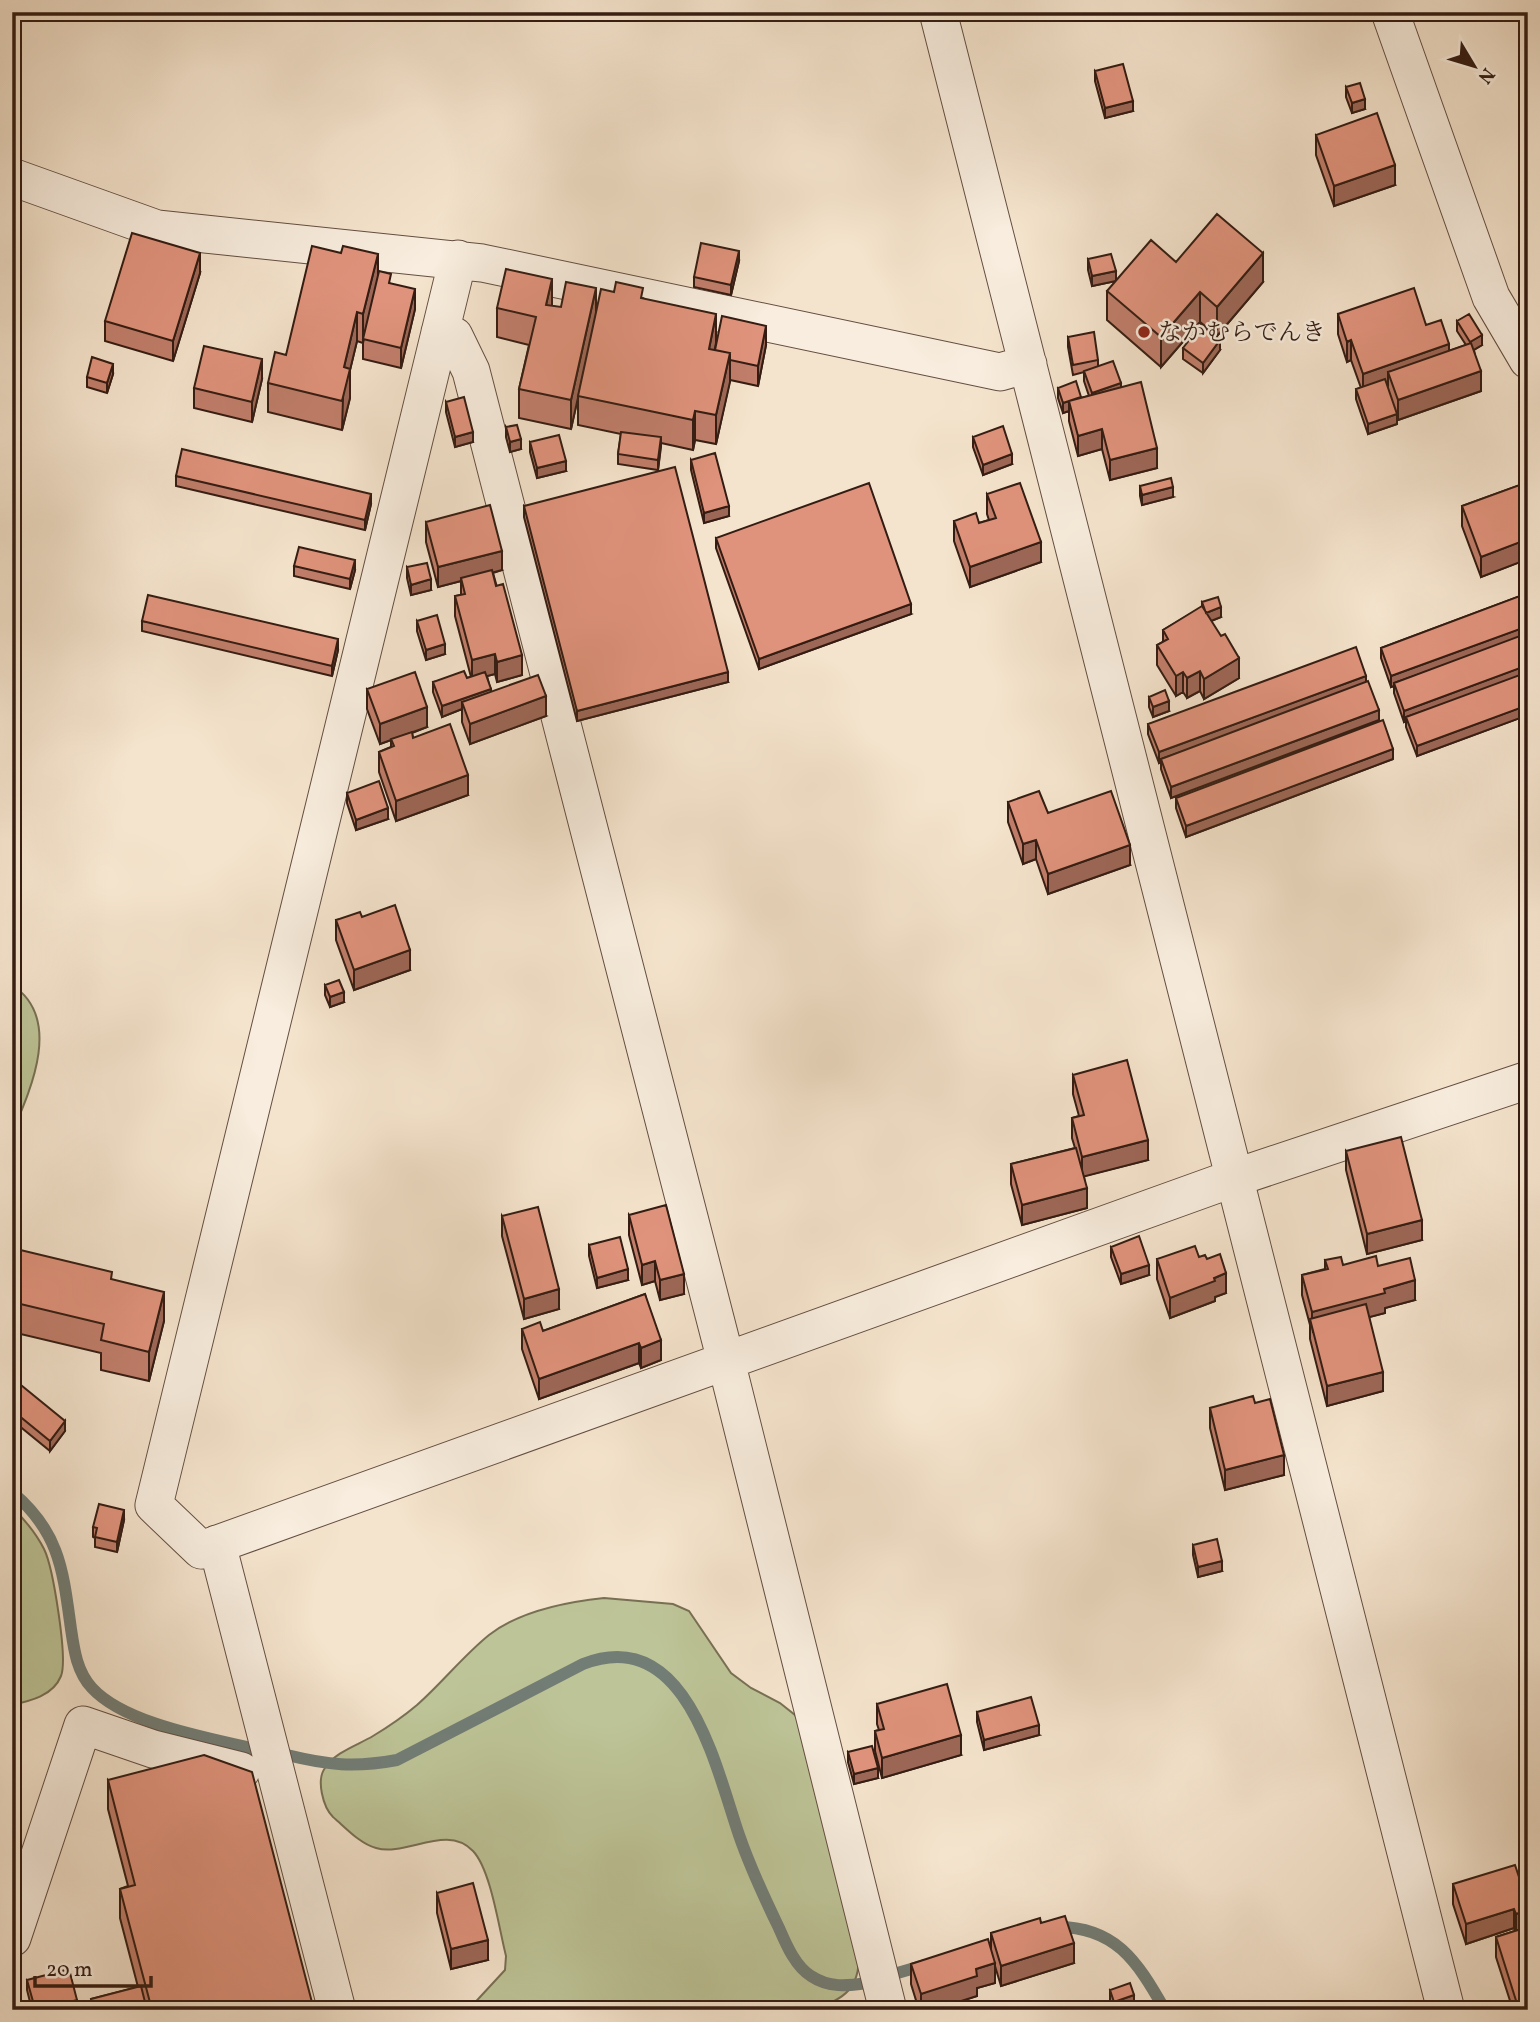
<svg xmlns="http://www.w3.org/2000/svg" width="1540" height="2022" viewBox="0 0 1540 2022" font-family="Vollkorn,'Noto Serif JP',serif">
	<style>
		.green { fill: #bdc497; stroke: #787054; stroke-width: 2 }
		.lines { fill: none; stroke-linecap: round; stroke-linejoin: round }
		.stream { stroke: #727d76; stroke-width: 12 }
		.street-casing { stroke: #644e41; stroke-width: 39 }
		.street { stroke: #f8edde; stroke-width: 37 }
		.wall { fill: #c17e6b; stroke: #341c12; stroke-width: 2 }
		.shaded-wall { fill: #9d6757; stroke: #341c12; stroke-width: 2 }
		.building { fill: #e0937c; stroke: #341c12; stroke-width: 2 }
		.poi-dot { fill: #8f2418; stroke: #f8edde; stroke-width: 2.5 }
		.labels { text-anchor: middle; stroke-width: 5; stroke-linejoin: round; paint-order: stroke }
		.poi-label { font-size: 24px; fill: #341c12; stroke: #f8edde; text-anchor: start }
	</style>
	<rect width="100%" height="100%" fill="#f5e4cd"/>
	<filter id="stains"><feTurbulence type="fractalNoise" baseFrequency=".00286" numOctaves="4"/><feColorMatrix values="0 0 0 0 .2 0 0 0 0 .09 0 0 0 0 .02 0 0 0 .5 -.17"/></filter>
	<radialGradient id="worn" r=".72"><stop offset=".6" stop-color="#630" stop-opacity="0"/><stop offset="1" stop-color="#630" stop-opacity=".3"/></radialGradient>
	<path class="green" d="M12 985C63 1018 31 1089 12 1133Z
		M12 1507C25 1520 36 1533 44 1549 53 1567 68 1659 61 1676 53 1696 30 1701 12 1705Z
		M604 1598 673 1604 689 1611 731 1673 751 1688 780 1703 795 1715 804 1731 859 1953C860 1988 845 1999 813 2010H468L505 1970 506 1956C499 1929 491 1870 473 1851 447 1823 406 1857 376 1848 360 1844 345 1827 333 1817 323 1807 316 1780 325 1768 335 1752 358 1745 373 1736 388 1727 404 1716 417 1705 442 1683 463 1656 489 1635 520 1611 566 1602 604 1598Z"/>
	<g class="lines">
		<path class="stream" d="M12 1492C60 1532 63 1571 71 1629 74 1650 77 1672 92 1688 125 1724 209 1738 255 1749
			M287 1755C328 1765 354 1768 397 1760L583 1664C686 1624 715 1765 739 1835 750 1867 764 1897 779 1928 786 1944 795 1966 811 1976 829 1988 847 1986 867 1983
			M1053 1927C1115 1925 1137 1961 1165 2010
			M894 1974 925 1965"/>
		<g class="street-casing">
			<path id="street" d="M938 12 1446 2010
				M1390 12 1491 297 1528 360
				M12 177 157 229 482 263 1000 372 1028 364
				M458 259 154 1505 201 1550 1234 1178 1528 1080
				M440 332 454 336 471 371 726 1361 888 2010
				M217 1544 337 2010
				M12 1938 83 1725 153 1749 241 1771"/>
		</g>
		<use href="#street" class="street"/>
	</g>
	<path class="wall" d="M1095 71 1133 111 1105 118 1095 81Z
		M1346 87 1365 109 1352 113 1346 97Z
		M1316 135 1395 185 1334 206 1316 155Z
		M1088 259 1116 281 1092 286 1088 270Z
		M739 261 731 295 694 287V277Z
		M1176 262 1263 282 1217 336 1200 322 1161 367 1107 320V291Z
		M200 273 173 361 105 341V321Z
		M378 279 391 284 415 309 401 368 363 359V342V343L357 341 350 370V398L342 430 268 412V383L286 355Z
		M643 298 716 343 766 345 758 386 730 380 716 444 695 440 693 450 661 443 658 470 618 464V454L621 434 578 425V397L571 429 519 418V389L529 345 497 337V308L552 306 596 316Z
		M1338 314 1426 325 1449 351 1466 345 1457 331V321L1482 345 1474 350 1481 391 1398 420 1397 418V424L1368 434 1356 399V389L1361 388 1351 360 1347 362 1338 334Z
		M1068 337 1098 360V366L1121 388 1157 468 1110 480 1102 449 1078 456 1069 421V411L1063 413 1058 398V388L1081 398 1089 396 1084 381V372L1073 375 1068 347Z
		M1183 348 1220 350 1203 373 1183 359Z
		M113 374 107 393 87 387V377Z
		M262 379 252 422 194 408V388Z
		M446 402 473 442 455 447 446 412Z
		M506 427 521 449 510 452 506 437Z
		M973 437 1012 464 983 475 973 447Z
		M530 442 566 471 537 478 530 452Z
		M691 460 729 516 704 523 691 470Z
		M176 476 371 504 365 530 176 486Z
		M1528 482V559L1481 577 1462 526V506Z
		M1140 486 1173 497 1142 505 1140 496Z
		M987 494 1041 562 970 587 954 541V521L979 523 989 520 987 514Z
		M524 506 728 682 577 721 524 517Z
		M426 522 502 570 493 573 522 675 497 682 495 674 487 676 491 692 546 716 470 744 462 722V709L442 717 433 692V682L467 678 471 677 455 616V596L461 595V581L438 587 426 542Z
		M716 538 911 614 759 669 716 548Z
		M294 566 355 570 350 589 294 576Z
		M407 567 431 590 411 595 407 578Z
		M1528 593V715L1417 756 1406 727V721L1404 722 1394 693V686L1391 687 1381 658V648Z
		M1202 602 1221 617 1211 621 1239 678 1204 699 1200 691 1187 698 1183 692 1176 696 1157 665V645L1163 642V630L1202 607Z
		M142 621 338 650 332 676 142 631Z
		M417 621 445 654 426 660 417 631Z
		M1366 682 1379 720 1171 798 1161 769V762L1159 763 1148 734V724Z
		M367 689 427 727 412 733 413 738 468 795 396 821 379 772V752L391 747V740L380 744 367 709Z
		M1149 697 1169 711 1153 717 1149 707Z
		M1393 759 1186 837 1176 808V798Z
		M347 793 388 819 356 830 347 803Z
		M1008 802 1048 813 1130 865 1048 894 1036 859 1023 864 1008 822Z
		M362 917 410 970 354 990 336 940V920Z
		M325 985 344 1002 330 1007 325 995Z
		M1073 1075 1148 1160 1084 1176 1087 1208 1022 1225 1011 1184V1164L1075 1148 1072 1138V1118L1079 1116 1073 1094Z
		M1346 1151 1422 1240 1367 1254 1346 1170Z
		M629 1215 684 1294 660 1300 655 1281 642 1285 629 1235Z
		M502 1216 559 1309 524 1319 502 1236Z
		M589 1245 628 1280 597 1288 589 1256Z
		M1111 1247 1149 1275 1121 1284 1111 1257Z
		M12 1248 112 1280 164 1321 149 1381 101 1370V1353L12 1332Z
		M1199 1257 1207 1259 1226 1293 1215 1297V1301L1170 1318 1157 1279V1259Z
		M1325 1260 1343 1265 1378 1266 1415 1300 1385 1308V1313L1369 1317 1383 1391 1327 1406 1310 1339V1325L1302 1295V1275L1325 1269Z
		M645 1294 661 1360 641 1368 639 1363 539 1399 522 1349V1329L543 1331Z
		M12 1386 65 1431 50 1451 12 1420Z
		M1255 1403 1284 1475 1225 1490 1210 1428V1408Z
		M124 1520 117 1552 95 1547V1538L93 1537V1527Z
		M1193 1545 1222 1571 1198 1577 1193 1555Z
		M877 1704 961 1755 882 1778 875 1751V1731L879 1730 877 1724Z
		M977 1712 1039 1735 984 1750 977 1722Z
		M848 1752 878 1778 854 1784 848 1762Z
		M108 1780 314 2010H91V1999L138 1987 120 1918V1889L128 1886 108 1809Z
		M1521 1883 1528 2010H1513L1496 1957V1937L1515 1931 1514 1928 1466 1944 1453 1904V1884Z
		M437 1893 488 1960 451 1969 437 1913Z
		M1041 1923 1074 1963 1001 1986 995 1966V1983L977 1988V1996L933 2010H919L911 1984V1964L991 1950V1933Z
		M27 1980 77 2010H32L27 1990Z
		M1110 1990 1134 2006 1121 2010H1113L1110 2000Z"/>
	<path class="shaded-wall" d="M1365 99V109L1352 113V103Z
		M1133 101V111L1105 118V108Z
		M1395 165V185L1334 206V186Z
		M739 251V261L731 295V285Z
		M200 253V273L173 361V341Z
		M1263 253V282L1217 336V307Z
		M378 254V283L363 343V314Z
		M1116 271V281L1092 286V276Z
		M552 279V308L546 305Z
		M596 288V317L571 429V400Z
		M415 289V309L401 368V348Z
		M1200 292V322L1161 367V337Z
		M357 312V341L350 370V398L342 430 344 367Z
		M716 314V343L709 378V349Z
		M766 326V345L758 386V366Z
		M1482 335V345L1470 352V342Z
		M1220 340V350L1203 373V363Z
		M1351 340V360L1347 362V342Z
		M1449 344V364L1388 372V386L1363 394V374Z
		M730 353V382L716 444V415Z
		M262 359V379L252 422V402Z
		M113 364V374L107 393V383Z
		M1481 371V391L1398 420V400Z
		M1121 383V393L1092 403V393Z
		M1069 401V411L1063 413V403Z
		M695 411V440L693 450V420Z
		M1397 414V424L1368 434V424Z
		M1102 429V449L1078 456V436Z
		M473 432V442L455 447V437Z
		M661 437V447L658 470V460Z
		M521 439V449L510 452V442Z
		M1157 448V468L1110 480V460Z
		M1012 454V464L983 475V465Z
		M566 461V471L537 478V468Z
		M1173 487V497L1142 505V495Z
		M371 494V504L365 530V520Z
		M729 506V516L704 523V513Z
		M1528 539V559L1481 577V557Z
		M1041 542V562L970 587V567Z
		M502 551V570L462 581 461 578V581L438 587V567Z
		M355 560V570L350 589V579Z
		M431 579V590L411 595V585Z
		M911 604V614L759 669V659Z
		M1221 607V617L1206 623V613Z
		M1528 626V636L1394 683V686L1391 687V676Z
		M338 639V650L332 676V666Z
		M445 644V654L426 660V650Z
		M495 654V674L472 680V660Z
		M522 655V675L497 682V662Z
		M1239 658V678L1204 699V679Z
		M1528 665V675L1406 717V721L1404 722V711Z
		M1200 671V691L1187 698V678Z
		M728 672V682L577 721V711Z
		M1183 672V692L1176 696V676Z
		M1366 676V686L1161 759V762L1159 763V752Z
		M491 689V699L462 702V709L442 717V706Z
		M546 696V716L470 744V724Z
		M1169 701V711L1153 717V707Z
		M1528 705V715L1417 756V746Z
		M427 707V727L380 744V724Z
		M1379 710V720L1171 798V787Z
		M1393 749V759L1186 837V826Z
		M468 775V795L396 821V801Z
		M388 808V819L356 830V820Z
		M1036 840V859L1023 864V844Z
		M1130 845V865L1048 894V874Z
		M410 950V970L354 990V970Z
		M344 992V1002L330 1007V997Z
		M1148 1140V1160L1082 1177V1157Z
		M1087 1188V1208L1022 1225V1205Z
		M1422 1220V1240L1367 1254V1234Z
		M655 1261V1281L642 1285V1265Z
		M1149 1265V1275L1121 1284V1274Z
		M628 1269V1280L597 1288V1278Z
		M1226 1273V1293L1215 1297V1301L1170 1318V1298Z
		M684 1274V1294L660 1300V1280Z
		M1415 1280V1300L1385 1308V1313L1313 1332 1312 1326V1312L1384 1289Z
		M559 1289V1309L524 1319V1299Z
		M164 1292V1321L149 1381V1352Z
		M661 1340V1360L641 1368V1348Z
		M639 1343V1363L539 1399V1379Z
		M1383 1372V1391L1327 1406V1386Z
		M65 1421V1431L50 1451V1441Z
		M1284 1455V1475L1225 1490V1470Z
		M124 1510V1520L117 1552V1542Z
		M1222 1561V1571L1198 1577V1567Z
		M1039 1725V1735L984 1750V1740Z
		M961 1735V1755L882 1778V1758Z
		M878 1768V1778L854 1784V1774Z
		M1514 1909V1928L1466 1944V1924Z
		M1528 1910V1930L1520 1923V1932L1516 1934V1914Z
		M488 1940V1960L451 1969V1949Z
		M1074 1943V1963L1001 1986V1966Z
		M995 1963V1983L977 1988V1996L933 2010H921V1994L976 1969Z
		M1134 1995V2006L1121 2010H1114V2002Z
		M77 2000V2010H44V2009Z
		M42 2003V2010H34V2005Z"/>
	<path class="building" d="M1123 64 1133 101 1105 108 1095 71Z
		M1360 83 1365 99 1352 103 1346 87Z
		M1377 113 1395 165 1334 186 1316 135Z
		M1217 214 1263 253 1217 307 1200 292 1161 337 1107 291 1151 240 1176 262Z
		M132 233 200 253 173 341 105 321Z
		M701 243 739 251 731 285 694 277Z
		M312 246 341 253 343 246 378 254 363 314 357 312 344 367 350 369 342 401 268 383 275 352 286 355Z
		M1111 254 1116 271 1092 276 1088 259Z
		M506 269 552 279 546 305 561 307 566 282 596 288 571 400 519 389 536 317 497 308Z
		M379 271 391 274 389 283 415 289 401 348 363 339Z
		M616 282 643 288 641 298 716 314 709 349 730 353 716 415 695 411 693 420 578 396 601 289 614 292Z
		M1414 288 1426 325 1441 320 1449 344 1363 374 1351 340 1347 342 1338 314Z
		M1469 314 1482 335 1470 342 1457 321Z
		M722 316 766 326 758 366 730 360V353L715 350Z
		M1201 325 1220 340 1203 363 1183 348Z
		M1094 332 1098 360 1073 365 1068 337Z
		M1471 343 1481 371 1398 400 1388 372Z
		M204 346 262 359 252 402 194 388Z
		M92 357 113 364 107 383 87 377Z
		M1113 361 1121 383 1092 393 1084 371Z
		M1385 379 1397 414 1368 424 1356 389Z
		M1076 381 1081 397 1063 403 1058 388Z
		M1141 382 1157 448 1110 460 1102 429 1078 436 1069 401Z
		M464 397 473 432 455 437 446 402Z
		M517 425 521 439 510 442 506 427Z
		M1003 426 1012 454 983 465 973 437Z
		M621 432 661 437 658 460 618 454Z
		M559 435 566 461 537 468 530 442Z
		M182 449 371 494 365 520 176 476Z
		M715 453 729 506 704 513 691 460Z
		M675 467 728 672 577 711 524 506Z
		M1171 478 1173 487 1142 495 1140 486Z
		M1528 482V539L1481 557 1462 506Z
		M869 483 911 604 759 659 716 538Z
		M1020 483 1041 542 970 567 954 521 976 513 979 523 996 518 987 494Z
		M490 505 502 551 438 567 426 522Z
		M299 547 355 560 350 579 294 566Z
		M427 563 431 579 411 585 407 567Z
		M492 570 496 586 503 584 522 655 497 662 495 654 472 660 455 596 465 594 461 578Z
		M1528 593V626L1391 676 1381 648Z
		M148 595 338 639 332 666 142 621Z
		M1218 597 1221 607 1206 613 1202 602Z
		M1202 606 1221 636 1225 634 1239 658 1204 679 1200 671 1187 678 1183 672 1176 676 1157 645 1168 639 1163 630Z
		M437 615 445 644 426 650 417 621Z
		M1528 633V665L1404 711 1394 683Z
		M1356 647 1366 676 1159 752 1148 724Z
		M464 671 467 678 485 672 491 689 442 706 433 682Z
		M415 672 427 707 380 724 367 689Z
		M1528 672V705L1417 746 1406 717Z
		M538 675 546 696 470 724 462 702Z
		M1368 681 1379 710 1171 787 1161 759Z
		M1165 690 1169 701 1153 707 1149 697Z
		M1383 720 1393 749 1186 826 1176 798Z
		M450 724 468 775 396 801 379 752 394 746 391 739 412 732 413 738Z
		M379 781 388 808 356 820 347 793Z
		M1039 791 1048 813 1111 791 1130 845 1048 874 1036 840 1023 844 1008 802Z
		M395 905 410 950 354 970 336 920 360 912 362 917Z
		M339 980 344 992 330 997 325 985Z
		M1127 1060 1148 1140 1082 1157 1072 1118 1084 1115 1073 1075Z
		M1401 1137 1422 1220 1367 1234 1346 1151Z
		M1076 1148 1087 1188 1022 1205 1011 1164Z
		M666 1205 684 1274 660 1280 655 1261 642 1265 629 1215Z
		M538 1207 559 1289 524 1299 502 1216Z
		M1139 1236 1149 1265 1121 1274 1111 1247Z
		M620 1237 628 1269 597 1278 589 1245Z
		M1195 1246 1199 1257 1205 1255 1207 1259 1220 1254 1226 1273 1214 1278 1215 1281 1170 1298 1157 1259Z
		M12 1248 112 1272 111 1279 164 1292 149 1352 101 1340 104 1324 12 1302Z
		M1376 1256 1378 1266 1410 1258 1415 1280 1384 1289 1385 1293 1312 1312 1302 1275 1328 1269 1325 1260 1341 1257 1343 1265Z
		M645 1294 661 1340 641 1348 639 1343 539 1379 522 1329 540 1322 543 1331Z
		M1366 1304 1383 1372 1327 1386 1310 1319Z
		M16 1381 65 1421 50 1441 12 1410V1386Z
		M1253 1396 1255 1403 1270 1399 1284 1455 1225 1470 1210 1408Z
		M99 1504 124 1510 117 1542 95 1537 97 1528 93 1527Z
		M1217 1539 1222 1561 1198 1567 1193 1545Z
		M947 1684 961 1735 882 1758 875 1731 884 1729 877 1704Z
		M1031 1697 1039 1725 984 1740 977 1712Z
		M872 1746 878 1768 854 1774 848 1752Z
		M204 1755 252 1772 314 2010H152L120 1889 135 1885 108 1780Z
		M1515 1865 1521 1883 1528 1881V1910L1516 1914 1514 1909 1466 1924 1453 1884Z
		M473 1883 488 1940 451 1949 437 1893Z
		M1065 1916 1074 1943 1001 1966 991 1933 1040 1918 1041 1923Z
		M1528 1921V2007L1519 2010 1496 1937 1521 1929 1520 1923Z
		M988 1939 995 1963 976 1969 977 1976 921 1994 911 1964Z
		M69 1969 77 2000 44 2009 42 2003 34 2005 27 1980Z
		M1130 1983 1134 1995 1114 2002 1110 1990Z
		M141 1986 147 2010H94L91 1999Z"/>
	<circle class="poi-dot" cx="1144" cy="332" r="7"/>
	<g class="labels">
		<g class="poi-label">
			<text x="1158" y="340">なかむらでんき</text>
		</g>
	</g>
	<rect width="1540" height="2022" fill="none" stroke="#f5e4cd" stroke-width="42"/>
	<rect x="14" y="14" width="1512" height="1994" fill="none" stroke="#341c12" stroke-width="3.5"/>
	<rect x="21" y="21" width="1498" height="1980" fill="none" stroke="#341c12" stroke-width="2"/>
	<g transform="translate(1474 66) rotate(128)" stroke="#f8edde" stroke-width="5" paint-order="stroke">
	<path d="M0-5L12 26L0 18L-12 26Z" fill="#341c12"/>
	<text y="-10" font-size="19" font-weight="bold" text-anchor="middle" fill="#341c12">N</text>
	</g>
	<path d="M35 1976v10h116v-10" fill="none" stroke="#341c12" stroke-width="3.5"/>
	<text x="46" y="1976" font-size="21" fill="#341c12" stroke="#f8edde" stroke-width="5" paint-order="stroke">20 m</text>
	<rect width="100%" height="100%" filter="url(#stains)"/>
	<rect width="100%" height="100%" fill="url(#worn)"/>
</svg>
